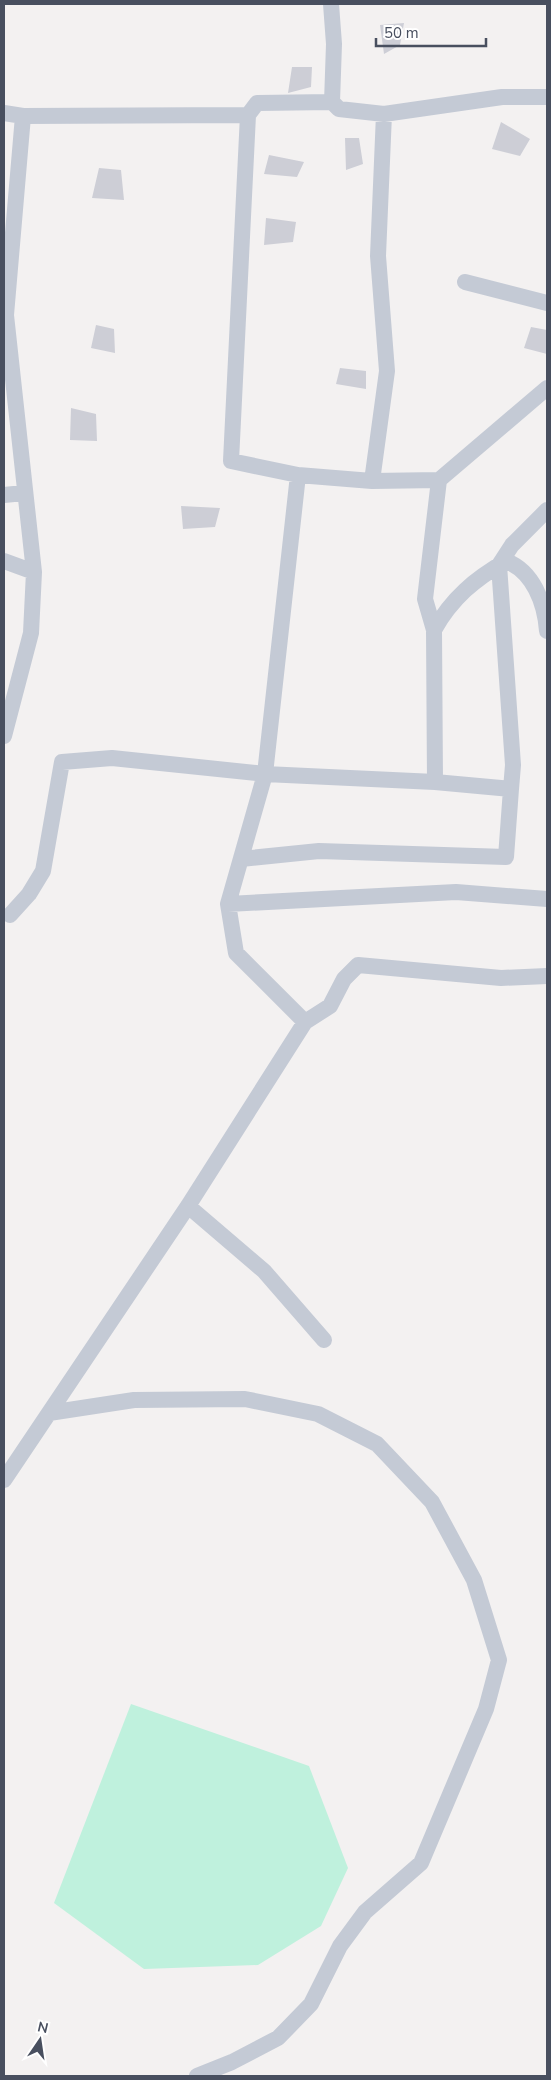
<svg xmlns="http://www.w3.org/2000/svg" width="551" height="2080" viewBox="0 0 551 2080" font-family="'Nunito Sans',sans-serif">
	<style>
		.green { fill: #bff1dd }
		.building { fill: #cdced6 }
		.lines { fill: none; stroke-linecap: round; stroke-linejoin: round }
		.minor { stroke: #c4cad5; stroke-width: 16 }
	</style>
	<rect width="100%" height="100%" fill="#f3f1f1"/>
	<path class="green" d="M131 1704 309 1766 348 1868 321 1926 258 1965 144 1969 54 1903Z"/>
	<path class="building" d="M404 23 400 45 384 54 380 25Z
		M292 67H312L311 87 288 93Z
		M501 122 530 139 520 156 492 149Z
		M345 138H359L363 164 346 170Z
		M269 155 304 162 297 177 264 174Z
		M99 168 121 170 124 200 92 198Z
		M266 218 296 222 293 242 264 245Z
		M96 325 114 329 115 353 91 348Z
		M531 327 547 330V354L524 348Z
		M340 368 366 371V389L336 384Z
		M71 408 96 414 97 441 70 440Z
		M181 506 220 508 215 527 183 529Z"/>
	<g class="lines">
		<path class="minor" d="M331 4 334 44 332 102 339 109 384 114 502 97H547
			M4 113 23 116 248 115 231 461 298 475 372 481 439 480 547 388
			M248 115 257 103 332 102
			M465 282 547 303
			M298 475 265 774 435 782 434 630C452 598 475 579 506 561 533 571 545 603 547 631
			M372 481 387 371 378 256 384 114
			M4 495 24 493
			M4 561 34 572
			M434 630 425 599 439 480
			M4 736 31 633 34 572 6 315 23 116
			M511 789 513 765 499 565 512 545 547 510
			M241 859 319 851 506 857 511 789 435 782
			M228 904 456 892 547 899
			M10 915 29 894 43 871 62 762 112 758 265 774 228 904 236 953 305 1022 330 1006 344 979 358 965 501 978 547 976
			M188 1206 264 1271 324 1340
			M49 1413 134 1400 245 1399 318 1414 377 1444 432 1502 474 1580 499 1660 486 1709 421 1863 365 1912 340 1946 311 2004 278 2038 232 2062 197 2076
			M4 1480 188 1206 305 1022"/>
	</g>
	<rect width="551" height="2080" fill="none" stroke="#484f5f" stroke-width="10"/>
	<g transform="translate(40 2040) rotate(13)" stroke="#ffffff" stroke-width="4" paint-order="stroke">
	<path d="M0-4L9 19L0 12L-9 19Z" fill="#484f5f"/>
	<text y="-8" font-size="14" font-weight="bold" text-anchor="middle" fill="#484f5f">N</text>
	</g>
	<path d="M376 38v8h110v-8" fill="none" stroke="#484f5f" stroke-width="2.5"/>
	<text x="384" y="38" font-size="15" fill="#484f5f" stroke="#ffffff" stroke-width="4" paint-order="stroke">50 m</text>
</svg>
